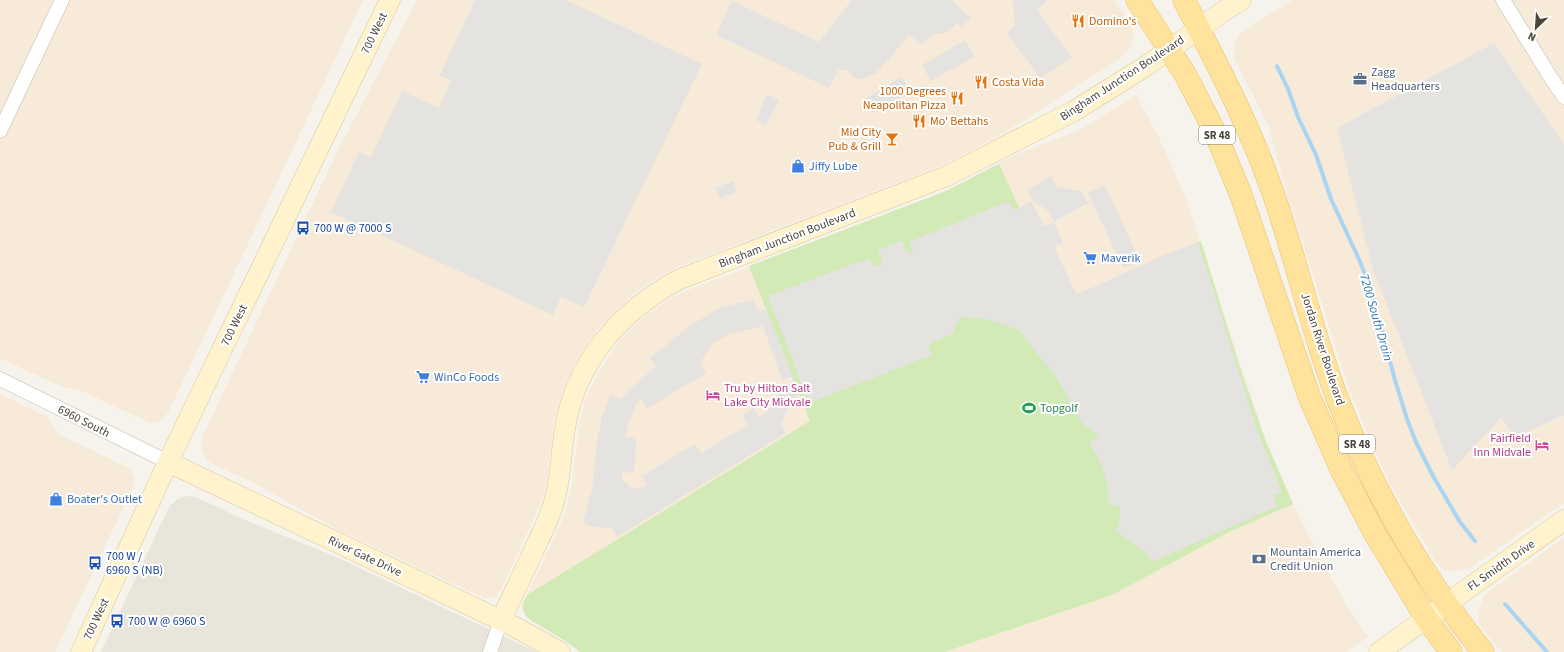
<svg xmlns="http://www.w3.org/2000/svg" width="1564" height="652" viewBox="0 0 1564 652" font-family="'Source Sans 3',sans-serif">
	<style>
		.residential { fill: #eae5da }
		.commercial { fill: #f7ead8 }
		.green { fill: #d2eab5 }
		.parking { fill: #e5e3e0; fill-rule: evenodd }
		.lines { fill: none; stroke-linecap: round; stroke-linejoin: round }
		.stream { stroke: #a9d4f2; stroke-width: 4 }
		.street-casing { stroke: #c2bbae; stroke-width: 15 }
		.secondary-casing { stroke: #d6c79b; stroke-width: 21 }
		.primary-casing { stroke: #e6c16a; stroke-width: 23 }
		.street { stroke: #fff; stroke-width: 14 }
		.secondary { stroke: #fff3cd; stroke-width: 20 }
		.primary { stroke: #ffe39c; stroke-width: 22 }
		.labels { text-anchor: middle; stroke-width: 4; stroke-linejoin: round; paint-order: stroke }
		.shield { fill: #fff; stroke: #817c74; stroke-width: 1 }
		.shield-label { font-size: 11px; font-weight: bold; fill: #4b4439 }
		.food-label { font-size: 12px; fill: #c56008; stroke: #fff; text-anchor: start }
		.street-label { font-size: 12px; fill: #4b4439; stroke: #fff }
		.service-label { font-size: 12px; fill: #4e5e75; stroke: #fff; text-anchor: start }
		.shop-label { font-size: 12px; fill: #366cbe; stroke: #fff; text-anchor: start }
		.transit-label { font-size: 12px; fill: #164399; stroke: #fff; text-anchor: start }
		.hotel-label { font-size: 12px; fill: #b23c85; stroke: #fff; text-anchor: start }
		.leisure-label { font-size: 12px; fill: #27864d; stroke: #fff; text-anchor: start }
		.water-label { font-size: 13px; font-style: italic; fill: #2e7ab2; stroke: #fff }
	</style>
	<rect width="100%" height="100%" fill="#f6f3ec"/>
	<path class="residential" d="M189 496 198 498 240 518 334 556 537 652H101L169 507 176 500 182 497Z"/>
	<path class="commercial" d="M0 0H363L169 411 161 421 151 423 148 422 80 390 62 387 0 358Z
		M417 0H1114L1130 22 1133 29 1134 38 1131 47 1121 58 1004 133 943 165 680 266 657 278 632 295 599 327 573 367 563 391 554 422 547 483 541 503 501 590 494 597 484 598 342 532 256 484 209 462 202 452 201 445 204 433 337 152Z
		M1293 0H1564V503L1468 569 1453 571 1445 570 1437 564 1390 484 1373 447 1348 386 1284 183 1268 125 1234 58V48L1237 37 1241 33Z
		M1136 95 1162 144 1186 199 1265 439 1293 504 1322 562 1346 604 1368 637 1346 652H580L567 642 533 622 525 615 522 606 524 601 561 523 567 505 572 486 580 418 586 398 597 375 617 344 639 321 666 301 683 292 946 191 1008 158 1082 129Z
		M0 394 48 417 58 434 127 467 131 472 135 479 134 485 55 652H0Z
		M1564 538V652H1502L1482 629 1479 623V610L1484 596 1488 592Z"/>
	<path class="green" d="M999 164 1062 301 1201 241 1239 365 1265 439 1293 504 1231 531 1112 595 944 652H580L567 642 529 619C521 611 522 604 527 595L810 421 749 266 946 191Z"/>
	<path class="parking" d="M475 0H566L702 64 584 307 561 297 553 315 331 212 359 152 371 157 402 91 439 108 451 81 440 75Z
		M852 0H951L971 18 961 27 957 23 947 32 931 36 922 45 909 34 892 56 875 74 858 80 846 70H838L829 88 716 35 732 1 819 42Z
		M1013 0H1047L1037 10 1072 58 1040 78 1007 33 1015 26Z
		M965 40 974 57 931 81 922 65Z
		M1494 43 1564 144V415L1516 437 1501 418 1452 470 1373 270 1337 128Z
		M902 77 911 92 873 113 864 99Z
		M767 94 779 100 766 125 756 120Z
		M1051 176 1057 187 1081 191 1088 203 1054 222 1048 211 1033 201 1027 191Z
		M733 181 737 192 720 198 715 188Z
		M1105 185 1140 261 1123 268 1088 193Z
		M1009 201 1013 209 1015 210 1031 201 1044 226 1054 222 1063 243 1054 247 1077 295 1164 255 1198 242 1256 427 1282 492 1273 495 1277 506 1152 562 1148 554 1115 531 1119 526 1120 506 1109 504 1107 484 1103 470 1098 458 1089 443 1096 439 1098 435 1083 424 1053 372 1032 348 1024 336 1019 330 1003 324 984 319 962 317 960 318 952 334 929 344 928 346 932 355 809 403 768 296 869 258 875 267 880 265 882 261 878 250 902 241 906 251 912 252 913 250 909 242Z
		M754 300 757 311 766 310 800 394 791 402 781 425 786 433 617 537 611 528 593 527 583 523 592 489 598 436 602 417 610 395 620 399 656 366 650 358 691 325 721 307ZM763 326 782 380 791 377 793 381 780 391 767 412 760 418 753 408 742 415 747 425 702 453 695 444 642 476 647 486 639 489 629 487 622 479V472L634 473 636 439 625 437 629 422 636 404 641 399 647 409 706 373 700 363 712 344 729 334Z"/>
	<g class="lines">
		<path class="stream" d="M1277 66 1288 89 1298 117 1316 155 1331 199 1358 257 1369 284 1395 380 1407 419 1416 442 1433 476 1460 522 1475 541
			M1505 604 1547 652"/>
		<g class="street-casing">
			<path id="street" d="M1503 0 1551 78 1564 97
				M0 131 62 0
				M0 379 168 462
				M490 652 501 620"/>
		</g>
		<g class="secondary-casing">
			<path id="secondary" d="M168 462 517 628 560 652
				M501 620C512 597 523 574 533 552 541 534 551 517 555 498 561 476 561 452 565 429 575 362 621 310 680 279L947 176 1074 111 1146 66 1224 11 1241 0
				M81 652 168 462 390 0
				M1379 652 1564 520"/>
		</g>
		<g class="primary-casing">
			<path id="primary" d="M1137 0 1185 74 1215 132 1241 195 1309 396 1342 471 1374 532 1426 618 1451 652
				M1184 0C1216 62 1249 124 1272 190 1296 258 1311 328 1336 395 1371 487 1421 575 1483 652"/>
		</g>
		<use href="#street" class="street"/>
		<use href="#secondary" class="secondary"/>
		<use href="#primary" class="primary"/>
	</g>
	<defs>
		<g id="restaurant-bare" transform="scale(1.08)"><path d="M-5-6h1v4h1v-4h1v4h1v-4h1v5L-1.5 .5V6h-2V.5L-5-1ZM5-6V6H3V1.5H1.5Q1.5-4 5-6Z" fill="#e8710a" stroke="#fff" stroke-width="2.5" paint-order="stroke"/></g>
		<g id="office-bare" transform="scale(1.08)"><path d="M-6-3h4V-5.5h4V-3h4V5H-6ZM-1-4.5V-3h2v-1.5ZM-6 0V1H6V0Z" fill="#5c6f8a" stroke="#fff" stroke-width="2.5" paint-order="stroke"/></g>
		<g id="bar-bare" transform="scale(1.08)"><path d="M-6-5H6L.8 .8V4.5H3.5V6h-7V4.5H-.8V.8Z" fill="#e8710a" stroke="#fff" stroke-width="2.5" paint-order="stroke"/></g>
		<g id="shop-bare" transform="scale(1.08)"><path d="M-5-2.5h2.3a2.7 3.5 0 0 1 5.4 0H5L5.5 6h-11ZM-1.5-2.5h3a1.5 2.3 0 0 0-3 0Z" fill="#3f7fe0" stroke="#fff" stroke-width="2.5" paint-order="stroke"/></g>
		<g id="bus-bare" transform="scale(1.08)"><path d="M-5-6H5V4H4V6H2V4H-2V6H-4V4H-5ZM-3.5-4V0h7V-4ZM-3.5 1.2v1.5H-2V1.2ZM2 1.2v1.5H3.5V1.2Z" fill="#1a4fb4" stroke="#fff" stroke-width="2.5" paint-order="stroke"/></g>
		<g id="supermarket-bare" transform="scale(1.08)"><path d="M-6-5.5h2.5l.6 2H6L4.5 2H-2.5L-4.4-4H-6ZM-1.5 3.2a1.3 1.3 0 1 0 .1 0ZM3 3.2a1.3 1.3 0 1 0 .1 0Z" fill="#3f7fe0" stroke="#fff" stroke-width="2.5" paint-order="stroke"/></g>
		<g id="hotel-bare" transform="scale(1.08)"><path d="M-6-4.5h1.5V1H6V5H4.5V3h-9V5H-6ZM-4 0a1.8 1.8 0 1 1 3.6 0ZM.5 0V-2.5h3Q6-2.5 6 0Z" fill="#d1479c" stroke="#fff" stroke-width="2.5" paint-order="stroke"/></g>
		<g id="stadium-bare" transform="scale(1.08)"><path d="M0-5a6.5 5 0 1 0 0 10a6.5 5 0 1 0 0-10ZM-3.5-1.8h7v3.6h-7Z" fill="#2e9e5b" stroke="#fff" stroke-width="2.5" paint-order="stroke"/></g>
		<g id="bank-bare" transform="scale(1.08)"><path d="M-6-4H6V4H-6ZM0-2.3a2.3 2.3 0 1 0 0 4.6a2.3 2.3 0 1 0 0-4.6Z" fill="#5c6f8a" stroke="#fff" stroke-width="2.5" paint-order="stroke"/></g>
	</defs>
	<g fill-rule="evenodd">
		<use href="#restaurant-bare" x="1078" y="21"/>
		<use href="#office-bare" x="1360" y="79"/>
		<use href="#restaurant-bare" x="981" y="82"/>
		<use href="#restaurant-bare" x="957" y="98"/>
		<use href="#restaurant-bare" x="919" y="121"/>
		<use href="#bar-bare" x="892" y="139"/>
		<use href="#shop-bare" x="798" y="166"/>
		<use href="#bus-bare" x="303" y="228"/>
		<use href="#supermarket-bare" x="1090" y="258"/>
		<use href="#supermarket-bare" x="423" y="377"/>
		<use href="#hotel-bare" x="713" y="395"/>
		<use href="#stadium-bare" x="1029" y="408"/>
		<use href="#hotel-bare" x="1542" y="445"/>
		<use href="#shop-bare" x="56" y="499"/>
		<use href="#bank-bare" x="1259" y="559"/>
		<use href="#bus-bare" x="95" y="563"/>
		<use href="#bus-bare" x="117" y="621"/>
	</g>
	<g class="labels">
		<g class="shield">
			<rect x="1199" y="126" width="36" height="18" rx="3"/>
			<rect x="1339" y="435" width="36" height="18" rx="3"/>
		</g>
		<g class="shield-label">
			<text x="1217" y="139">SR 48</text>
			<text x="1357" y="448">SR 48</text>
		</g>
		<g class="food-label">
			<text x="1089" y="25">Domino's</text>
			<text x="992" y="86">Costa Vida</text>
			<text x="946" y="95" text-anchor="end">1000 Degrees<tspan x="946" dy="14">Neapolitan Pizza</tspan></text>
			<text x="930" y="125">Mo' Bettahs</text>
			<text x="881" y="136" text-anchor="end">Mid City<tspan x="881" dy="14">Pub &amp; Grill</tspan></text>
		</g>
		<g class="street-label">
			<text transform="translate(374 33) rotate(-64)" y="4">700 West</text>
			<text transform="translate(1122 78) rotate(-33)" y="4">Bingham Junction Boulevard</text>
			<text transform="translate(787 238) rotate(-21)" y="4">Bingham Junction Boulevard</text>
			<text transform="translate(234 325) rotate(-64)" y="4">700 West</text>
			<text transform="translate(1323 349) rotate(72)" y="4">Jordan River Boulevard</text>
			<text transform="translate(84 421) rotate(27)" y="4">6960 South</text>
			<text transform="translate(365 556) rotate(25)" y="4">River Gate Drive</text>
			<text transform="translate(1501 565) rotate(-35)" y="4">FL Smidth Drive</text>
			<text transform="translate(96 619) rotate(-65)" y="4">700 West</text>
		</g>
		<g class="service-label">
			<text x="1371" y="76">Zagg<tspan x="1371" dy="14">Headquarters</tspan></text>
			<text x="1270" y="556">Mountain America<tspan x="1270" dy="14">Credit Union</tspan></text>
		</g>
		<g class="shop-label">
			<text x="809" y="170">Jiffy Lube</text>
			<text x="1101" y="262">Maverik</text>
			<text x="434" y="381">WinCo Foods</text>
			<text x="67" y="503">Boater's Outlet</text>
		</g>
		<g class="transit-label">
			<text x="314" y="232">700 W @ 7000 S</text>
			<text x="106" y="560">700 W /<tspan x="106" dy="14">6960 S (NB)</tspan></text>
			<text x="128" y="625">700 W @ 6960 S</text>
		</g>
		<g class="hotel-label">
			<text x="724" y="392">Tru by Hilton Salt<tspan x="724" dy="14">Lake City Midvale</tspan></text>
			<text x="1531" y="442" text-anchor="end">Fairfield<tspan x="1531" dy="14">Inn Midvale</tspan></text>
		</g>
		<g class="leisure-label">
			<text x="1040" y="412">Topgolf</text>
		</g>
		<g class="water-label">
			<text transform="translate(1377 317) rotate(74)" y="5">7200 South Drain</text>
		</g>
	</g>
	<g transform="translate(1536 28) rotate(205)" stroke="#ffffff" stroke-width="3" paint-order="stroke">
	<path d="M0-3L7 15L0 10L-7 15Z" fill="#4b4439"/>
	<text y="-6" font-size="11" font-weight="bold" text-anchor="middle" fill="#4b4439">N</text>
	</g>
</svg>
